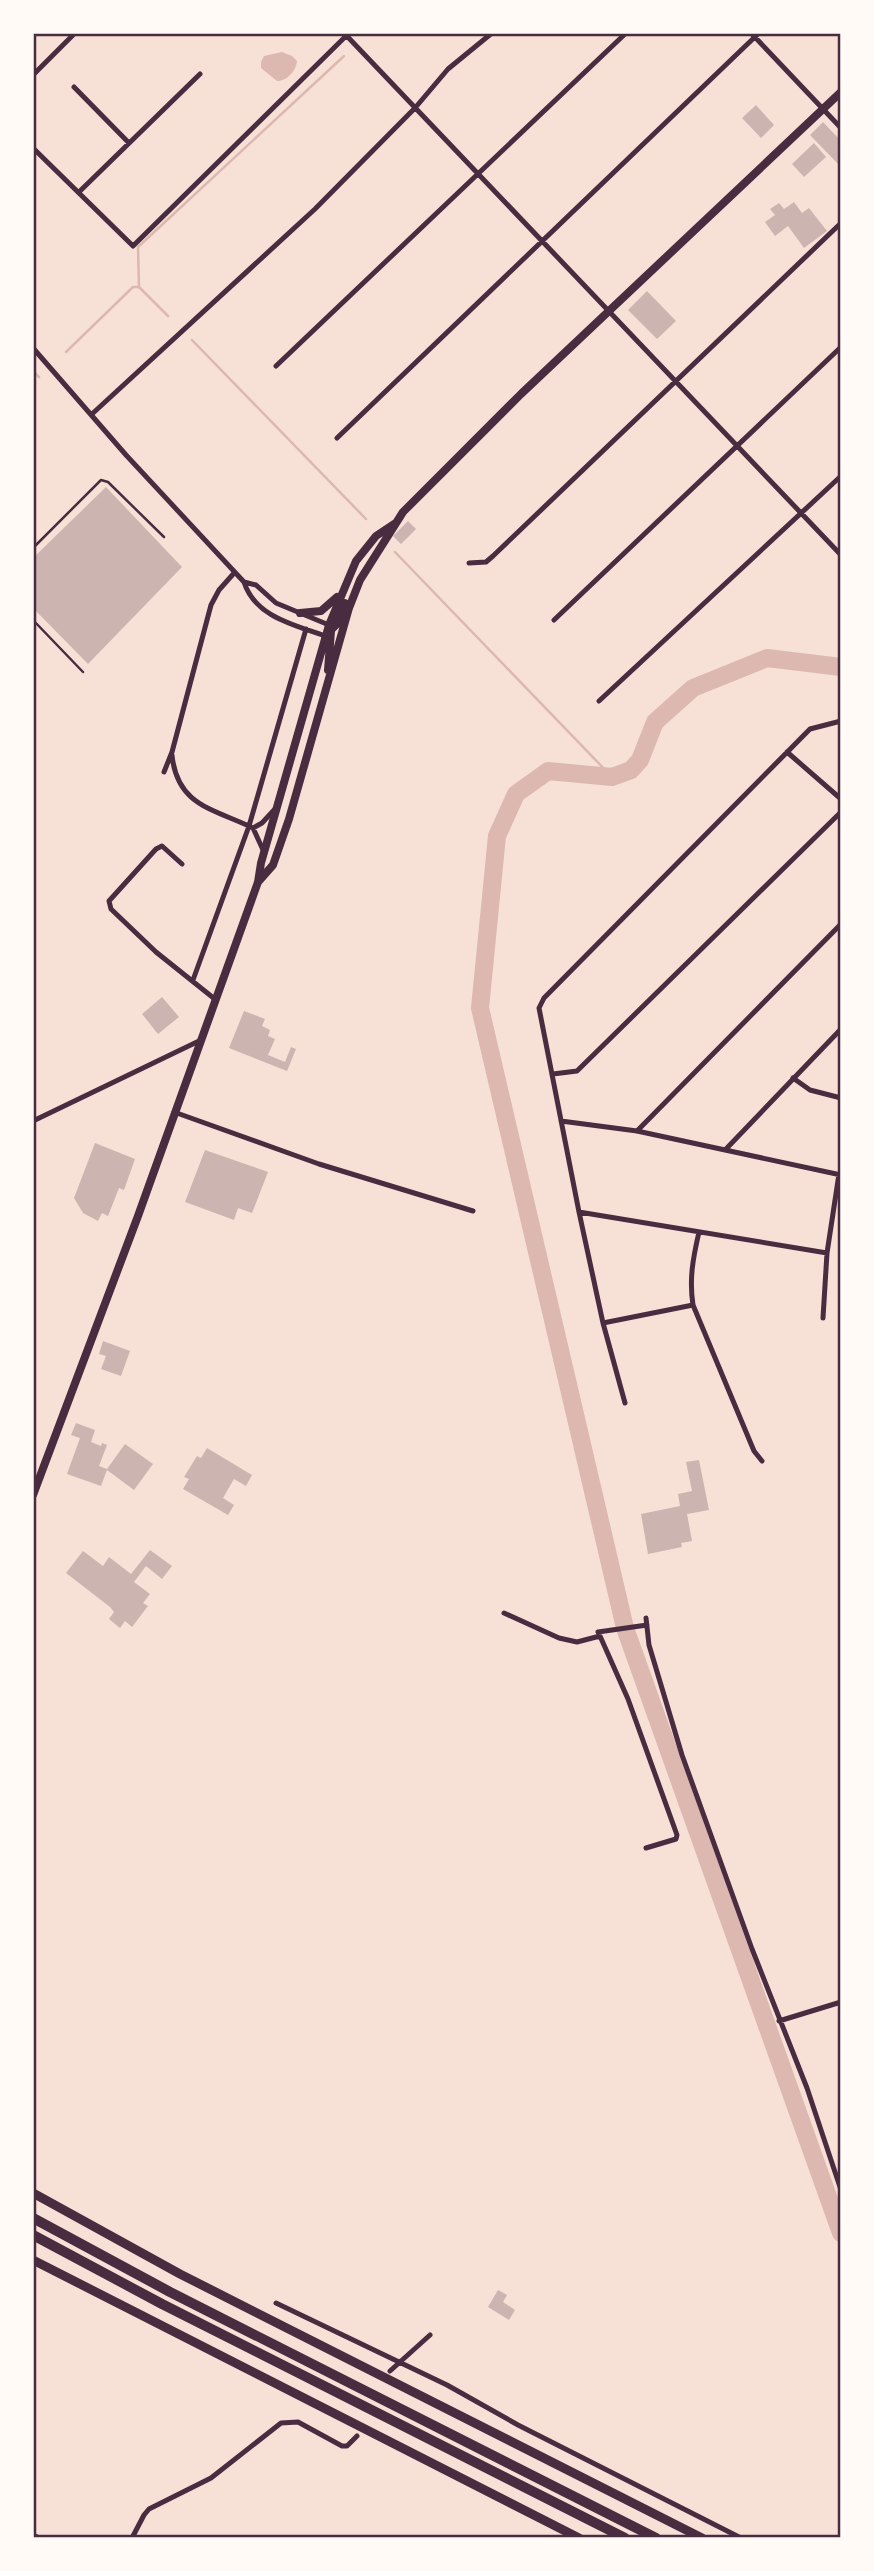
<svg xmlns="http://www.w3.org/2000/svg" width="874" height="2571" viewBox="0 0 874 2571" font-family="'Titillium Web',sans-serif">
	<style>
		.water { fill: #dcb8b0 }
		.lines { fill: none; stroke-linecap: round; stroke-linejoin: round }
		.stream { stroke: #dcb8b0; stroke-width: 2.5 }
		.river { stroke: #dcb8b0; stroke-width: 18 }
		.building { fill: #ccb4b1 }
		.service { stroke: #4a2c40; stroke-width: 2.5 }
		.minor { stroke: #4a2c40; stroke-width: 5 }
		.secondary { stroke: #4a2c40; stroke-width: 8 }
		.primary { stroke: #4a2c40; stroke-width: 9 }
		.motorway { stroke: #4a2c40; stroke-width: 10 }
		.neatline { fill: none; stroke: #4a2c40; stroke-width: 2.5 }
	</style>
	<rect width="100%" height="100%" fill="#f7e1d7"/>
	<path class="water" d="M282 52 292 56 297 61C296 71 287 81 277 81L261 68V62L264 56Z"/>
	<g class="lines">
		<path class="stream" d="M168 316 139 287 138 247 344 56
			M192 340 366 519
			M66 352 133 287H138
			M33 371 39 377
			M395 552 612 777"/>
		<path class="river" d="M841 667 767 658 693 688 655 722 640 760 631 770 612 777 548 771 516 794 497 836 480 1008 625 1628 841 2233"/>
	</g>
	<path class="building" d="M756 105 774 125 761 138 742 118Z
		M823 122 841 141V167L810 135Z
		M814 143 826 157 804 177 792 164Z
		M794 202 802 213 809 208 827 231 804 248 788 226 775 236 765 222 775 215 770 209 779 203 784 209Z
		M647 291 676 321 657 339 628 310Z
		M106 487 182 567 88 664 33 608V558Z
		M408 521 416 529 401 544 393 536Z
		M162 997 179 1017 158 1034 142 1014Z
		M244 1011 265 1019 262 1026 270 1030 268 1036 275 1039 268 1055 285 1062 291 1047 296 1049 287 1071 229 1048Z
		M95 1143 135 1159 124 1190 119 1188 108 1216 102 1213 98 1221 83 1213 74 1198Z
		M205 1150 268 1172 252 1213 238 1208 234 1220 185 1202Z
		M103 1341 130 1351 121 1376 101 1369 106 1356 99 1354Z
		M76 1423 95 1430 91 1442 101 1446 102 1443 107 1445 99 1466 107 1469 125 1444 153 1464 134 1490 107 1470 101 1486 67 1474 80 1438 71 1435Z
		M207 1448 252 1475 246 1486 234 1479 223 1498 234 1505 228 1515 183 1489 189 1479 184 1477 197 1456 201 1458Z
		M699 1460 709 1510 687 1514 692 1541 681 1543 682 1547 648 1554 641 1514 680 1506 678 1494 692 1491 686 1462Z
		M150 1550 172 1566 162 1579 146 1566 134 1582 150 1594 143 1603 148 1606 132 1627 125 1621 120 1628 109 1619 114 1612 110 1607 66 1573 83 1551 103 1566 109 1557 131 1574Z
		M498 2290 507 2295 503 2302 515 2310 509 2320 488 2307Z"/>
	<g class="lines">
		<path class="service" d="M33 548 101 480 108 482 164 537
			M33 620 83 672"/>
		<path class="minor" d="M344 33 841 555
			M751 33 841 128
			M33 75 75 33
			M74 87 129 143
			M33 148 133 246 346 36
			M79 192 200 74
			M33 348 126 455 244 582C255 617 295 625 325 636
			M276 366 626 33
			M92 414 315 209 415 108 448 69 492 33
			M337 438 759 33
			M469 563 486 562 493 556 841 223
			M244 582 256 585 276 603 329 625
			M554 620 841 347
			M599 701 841 476
			M787 752 841 799
			M172 755C177 806 214 809 253 828L264 852
			M164 772 172 752 211 605 219 590 235 572
			M253 828 262 823 274 810
			M182 864 162 846 156 849 109 901 111 909 156 952 216 1000
			M193 980 249 826 306 629
			M553 1074 577 1071 841 812
			M793 1078 810 1090 841 1098
			M174 1112 319 1164 473 1211
			M33 1121 199 1041
			M561 1121 637 1131 841 1175
			M637 1131 841 924
			M726 1149 841 1029
			M579 1212 827 1253
			M699 1232C693 1258 689 1279 693 1305L754 1451 762 1461
			M823 1318 827 1253 839 1174
			M603 1323 693 1305
			M625 1403 603 1323 579 1212 539 1008 544 998 810 729 841 721
			M504 1613 559 1638 577 1642 600 1636 598 1632 647 1625
			M646 1618 649 1645 682 1755 752 1949 807 2088 841 2190
			M600 1636 628 1699 677 1835 676 1839 646 1848
			M779 2021 841 2002
			M276 2303 447 2385 518 2425 741 2538
			M390 2371 430 2335
			M132 2538 144 2515 149 2509 211 2478 281 2423 298 2422 342 2446H347L357 2436"/>
		<path class="secondary" d="M300 613 321 611 337 597
			M325 636 339 622 345 603
			M328 670 331 631
			M258 882 273 865 289 819 349 608 360 580 403 512 521 394 841 92
			M33 1495 138 1216 258 882 261 863 329 625 356 561 376 536 394 524
			M33 2537 36 2538"/>
		<path class="primary" d="M33 2193 180 2274 702 2538
			M33 2260 579 2538"/>
		<path class="motorway" d="M33 2218 170 2292 656 2538
			M33 2235 162 2304 625 2538"/>
	</g>
	<rect width="874" height="2571" fill="none" stroke="#fffaf5" stroke-width="70"/>
	<rect x="35" y="35" width="804" height="2501" class="neatline"/>
</svg>
